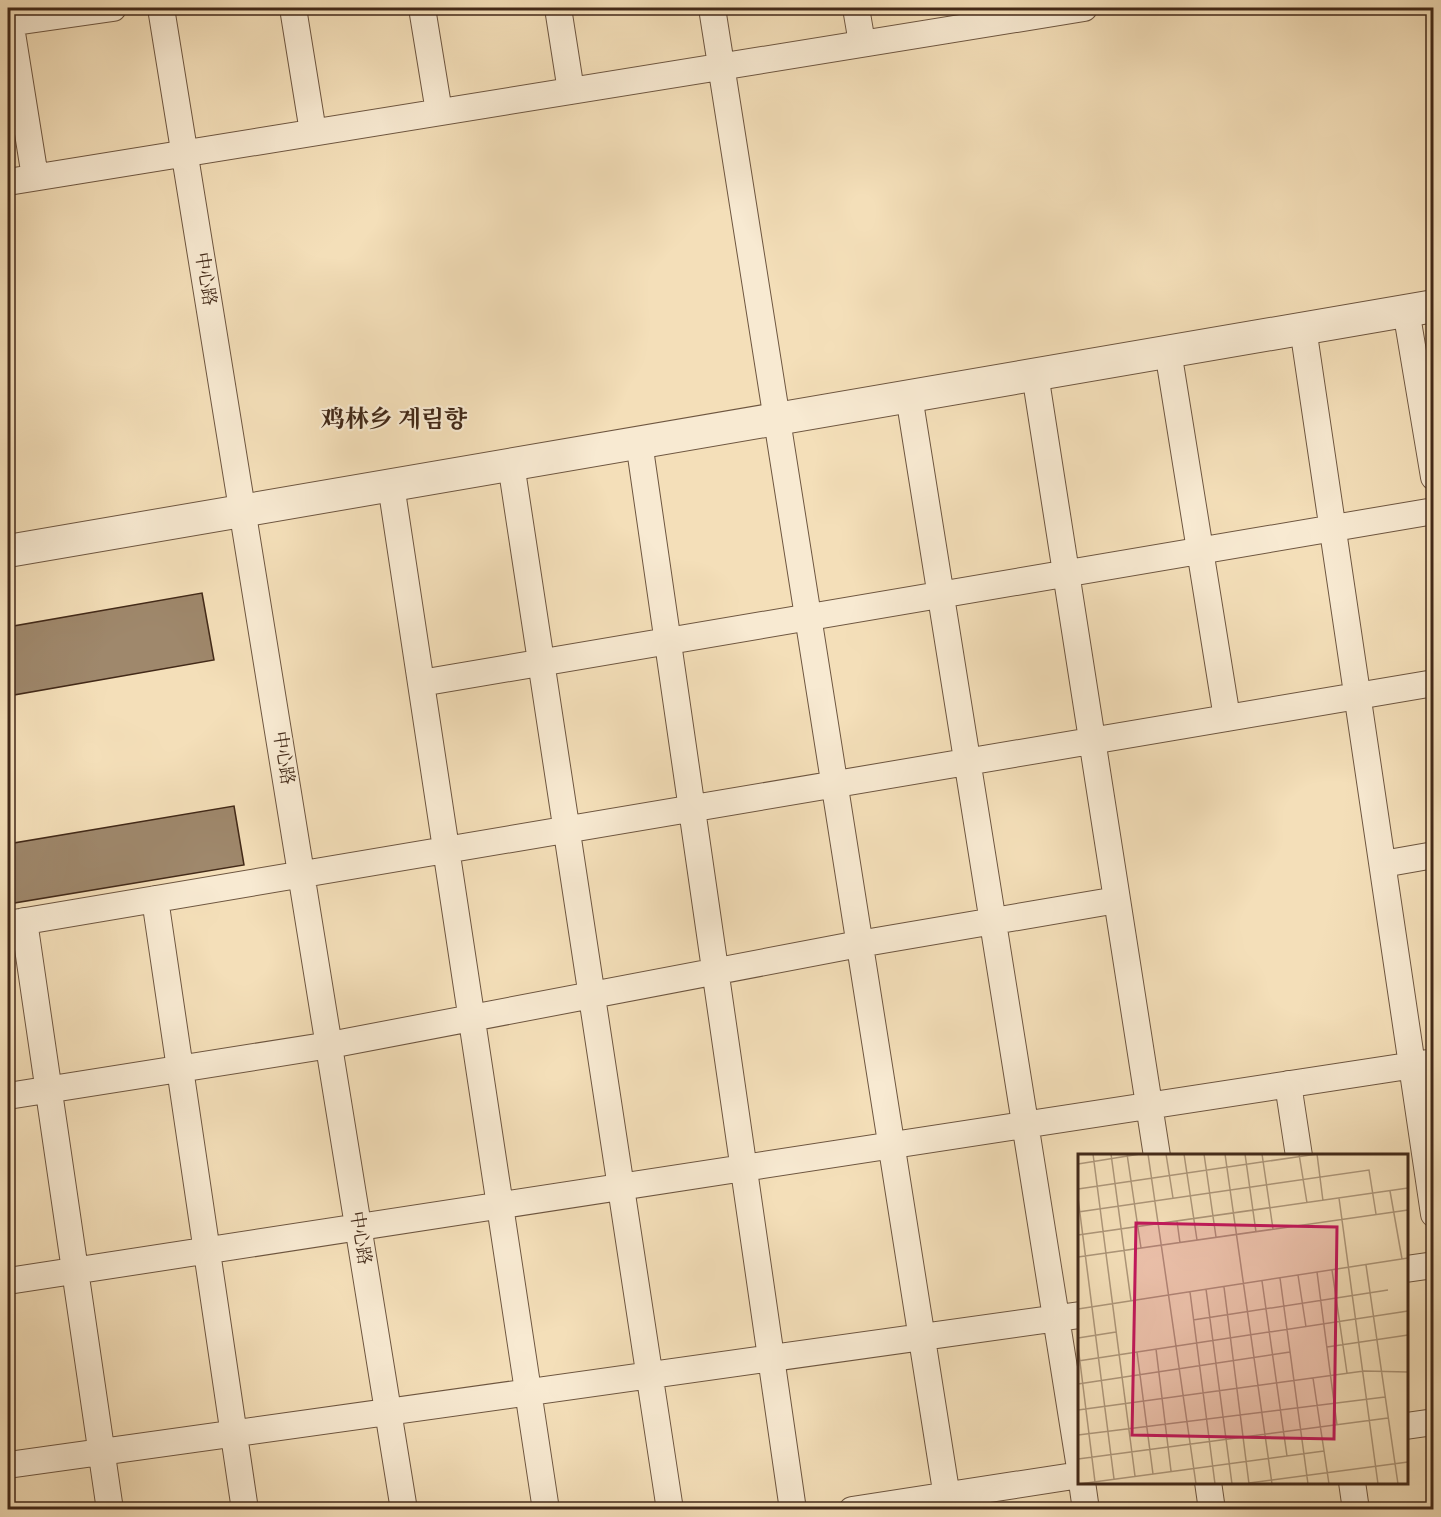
<svg xmlns="http://www.w3.org/2000/svg" width="1441" height="1517" viewBox="0 0 1441 1517" font-family="'IM FELL Double Pica','Noto Serif SC','Noto Serif KR',serif">
	<style>
		.building { fill: #9f886c; stroke: #422918; stroke-width: 1.5 }
		.lines { fill: none; stroke-linecap: round; stroke-linejoin: round }
		.minor-casing { stroke: #6e5640; stroke-width: 28 }
		.tertiary-casing { stroke: #6e5640; stroke-width: 34 }
		.minor { stroke: #f8ead2; stroke-width: 26 }
		.tertiary { stroke: #f8ead2; stroke-width: 32 }
		.labels { text-anchor: middle; stroke-width: 4.5; stroke-linejoin: round; paint-order: stroke }
		.street-label { font-size: 18px; fill: #422918; stroke: #f8ead2 }
		.district-label { font-size: 24px; font-weight: bold; fill: #422918; stroke: #f8ead2 }
		.inset-road { fill: none; stroke: #ad9679; stroke-width: 1.5 }
		.view { fill: #c2185b; fill-opacity: 0.15; stroke: #c2185b; stroke-width: 3 }
		.inset-edge { fill: none; stroke: #422918; stroke-width: 3 }
	</style>
	<rect width="100%" height="100%" fill="#f4dfb9"/>
	<filter id="stains"><feTurbulence type="fractalNoise" baseFrequency=".00333" numOctaves="4"/><feColorMatrix values="0 0 0 0 .2 0 0 0 0 .09 0 0 0 0 .02 0 0 0 .5 -.17"/></filter>
	<radialGradient id="worn" r=".72"><stop offset=".6" stop-color="#630" stop-opacity="0"/><stop offset="1" stop-color="#630" stop-opacity=".3"/></radialGradient>
	<path class="building" d="M202 593 214 660 8 696V627Z
		M234 806 244 865 8 904V844Z"/>
	<g class="lines">
		<g class="minor-casing">
			<path id="minor" d="M8 8 35 177
				M161 8 404 1510
				M293 8 313 132
				M422 8 439 112
				M558 8 571 91
				M712 8 949 1510
				M856 8 862 43
				M8 23 113 8
				M8 182 1084 8
				M1406 310 1434 477
				M1303 328 1434 1214
				M1168 351 1227 718
				M1035 374 1157 1156
				M909 396 1080 1468
				M639 442 793 1510
				M511 464 670 1510
				M391 485 546 1510
				M421 683 1434 511
				M1383 864 1434 855
				M155 899 245 1510
				M24 921 110 1510
				M8 924 1434 683
				M1288 1084 1299 1156
				M8 1096 330 1045 859 944 1117 900
				M1406 1269 1434 1265
				M8 1281 1434 1062
				M1406 1426 1434 1422
				M8 1465 1080 1315
				M1082 1482 1086 1510
				M1208 1482 1212 1510
				M1352 1482 1356 1510
				M852 1510 1080 1475"/>
		</g>
		<g class="tertiary-casing">
			<path id="tertiary" d="M8 551 1434 306"/>
		</g>
		<use href="#minor" class="minor"/>
		<use href="#tertiary" class="tertiary"/>
	</g>
	<g class="labels">
		<g class="street-label">
			<text transform="translate(206 279) rotate(81)" y="6">中心路</text>
			<text transform="translate(284 758) rotate(81)" y="6">中心路</text>
			<text transform="translate(361 1238) rotate(81)" y="6">中心路</text>
		</g>
		<g class="district-label">
			<text x="394" y="427">鸡林乡 계림향</text>
		</g>
	</g>
	<g transform="translate(1078 1154)">
		<rect width="330" height="330" fill="#f4dfb9"/>
		<path class="inset-road" d="M15 0 57 322M33 0 53 147M49 0 63 94M70 0 118 330M88 0 95 44M106 0 119 86M126 0 138 83M147 0 194 330M167 0 178 78M184 0 195 75M221 0 229 49M0 10 62 0M0 35 239 0 245 47M312 37 324 105M0 44 36 325M261 44 300 330M0 58 291 16 298 60M99 67 102 89M0 81 330 34M0 103 330 56M288 111 320 330M254 116 269 219M239 118 259 271M220 121 228 173M202 124 230 330M184 127 209 302M146 133 171 330M128 135 154 330M112 138 137 330M0 155 330 104M115 166 310 136M0 184 38 178M0 192 17 328M249 193 330 181M78 195 93 317M59 198 75 320M0 207 330 157M235 224 251 330M0 230 212 198M0 256 286 217 330 218M0 281 307 243M0 305 310 264M171 329 330 308M1 330 246 297"/>
		<path class="view" d="M58 69 259 73 256 285 54 281Z"/>
		<rect width="330" height="330" class="inset-edge"/>
	</g>
	<rect width="1441" height="1517" fill="none" stroke="#f4dfb9" stroke-width="30"/>
	<rect x="9" y="9" width="1423" height="1499" fill="none" stroke="#422918" stroke-width="3"/>
	<rect x="15" y="15" width="1411" height="1487" fill="none" stroke="#422918" stroke-width="1.5"/>
	<rect width="100%" height="100%" filter="url(#stains)"/>
	<rect width="100%" height="100%" fill="url(#worn)"/>
</svg>
